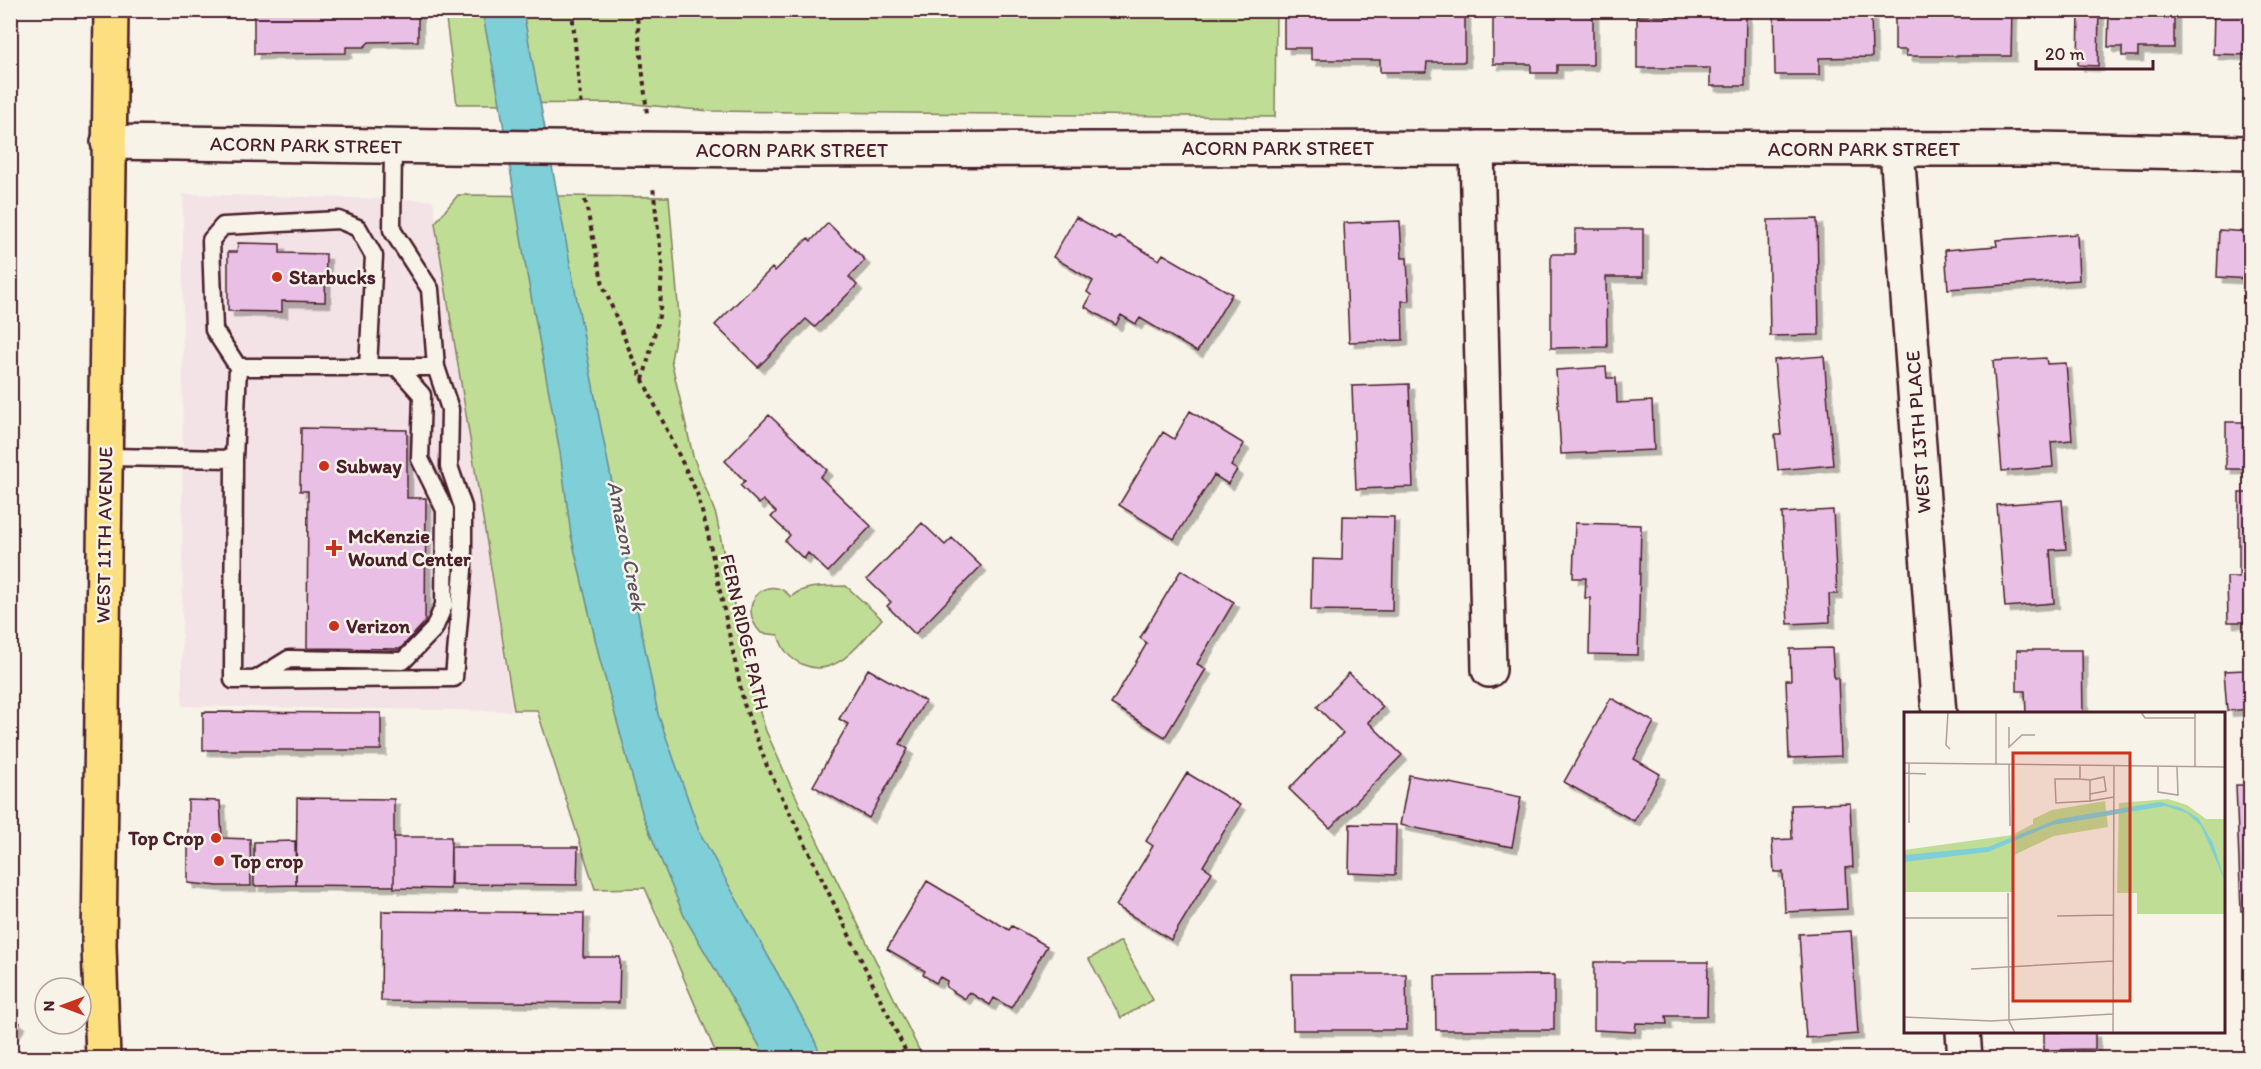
<svg xmlns="http://www.w3.org/2000/svg" width="2261" height="1069" viewBox="0 0 2261 1069" font-family="Itim,sans-serif">
	<style>
		.built { fill: #f3e3e7 }
		.green { fill: #c0dd95; stroke: #857e60; stroke-width: 1.5 }
		.water { fill: #7ecfd7; stroke: #698992; stroke-width: 1.5 }
		.building { fill: #e9bfe6; stroke: #4a1f2b; stroke-width: 1.5; filter: url(#shadow) }
		.lines { fill: none; stroke-linecap: round; stroke-linejoin: round }
		.lane-casing { stroke: #4a1f2b; stroke-width: 21 }
		.street-casing { stroke: #4a1f2b; stroke-width: 38 }
		.primary-casing { stroke: #4a1f2b; stroke-width: 38 }
		.path { stroke: #4a1f2b; stroke-width: 4; stroke-dasharray: 4.5 4.5; stroke-linecap: butt }
		.lane { stroke: #f7f3e8; stroke-width: 16 }
		.street { stroke: #f7f3e8; stroke-width: 33 }
		.primary { stroke: #fce080; stroke-width: 33 }
		.street-bridge-casing { stroke: #4a1f2b; stroke-width: 38; stroke-linecap: butt }
		.street-bridge { stroke: #f7f3e8; stroke-width: 33 }
		.poi-dot { fill: #c8321e; stroke: #f7f3e8; stroke-width: 2 }
		.labels { text-anchor: middle; stroke-width: 5; stroke-linejoin: round; paint-order: stroke }
		.street-label { font-size: 20px; fill: #4a1f2b; stroke: #f7f3e8 }
		.poi-label { font-size: 20px; font-weight: bold; fill: #4a1f2b; stroke: #f7f3e8; text-anchor: start }
		.water-label { font-size: 21px; font-style: italic; fill: #5a545f; stroke: #f7f3e8 }
		.inset-road { fill: none; stroke: #b29e9c; stroke-width: 1.5 }
		.view { fill: #c8321e; fill-opacity: 0.15; stroke: #c8321e; stroke-width: 3 }
		.inset-edge { fill: none; stroke: #4a1f2b; stroke-width: 3 }
	</style>
	<defs>
		<filter id="shadow"><feDropShadow dx="5.5" dy="5.5" stdDeviation="0" flood-color="#0004"/></filter>
	</defs>
	<rect width="100%" height="100%" fill="#f7f3e8"/>
	<filter id="ink" filterUnits="userSpaceOnUse"><feTurbulence type="fractalNoise" baseFrequency=".0167" numOctaves="2"/><feDisplacementMap in="SourceGraphic" scale="12" xChannelSelector="R" yChannelSelector="G"/><feConvolveMatrix kernelMatrix="1 2 1 2 8 2 1 2 1" color-interpolation-filters="sRGB"/></filter>
	<g filter="url(#ink)">
		<path class="built" d="M183 194 433 200 512 711 182 706Z"/>
		<path class="green" d="M445 11H1276L1275 117 710 111 623 103 457 104Z
			M458 195 669 197 679 317 671 360 693 456 716 515 745 660 755 697 766 731 789 782 923 1058H718L645 888 595 889 537 710H514L435 223Z
			M846 586 882 619C862 640 838 679 804 665 789 659 783 650 778 635L761 633C734 604 768 571 791 597 805 584 828 587 846 586Z
			M1121 941 1153 1000 1121 1018 1089 959Z"/>
		<path class="water" d="M482 11H523L596 402 658 714 700 833 814 1039 822 1058H765L759 1045 684 916 643 816 600 660 571 535 560 452 526 269 499 98Z"/>
		<path class="building" d="M254 10H418V41L369 42 364 47H346V53L254 54Z
			M1284 10H1465V62H1427L1426 72H1380V60H1311V48H1284Z
			M1493 10 1593 11V65H1557V73H1531V64H1493Z
			M1709 10H1746L1745 86H1710V68H1637V16L1709 17Z
			M1774 10H1871L1872 57 1819 58V75H1775Z
			M1895 10H2012L2011 56H1906V50H1895Z
			M2079 10H2099L2098 66 2078 65Z
			M2109 10H2174V48H2138V56H2122V47H2108Z
			M2214 10H2250V55L2213 54Z
			M1076 217 1116 240 1119 236 1159 260 1163 254 1232 294 1197 352 1140 318 1136 324 1121 315 1116 325 1085 307 1091 295 1087 292 1093 281 1053 257Z
			M1817 219 1819 335 1770 336 1768 220Z
			M1400 221 1402 258H1407L1409 301H1402L1403 340 1349 342 1344 223Z
			M828 223 865 260 849 277 857 285 815 327 806 319 758 367 715 325 772 268 775 271 808 238 811 241Z
			M1575 229H1643V277H1606L1607 347 1551 348V254H1575Z
			M2219 230 2250 232V279L2217 277Z
			M2077 234 2079 280 1948 289 1945 250 1997 246 1996 240Z
			M238 243 280 244V253L326 254 325 302 282 301V312L228 311V252H237Z
			M1824 356 1833 465 1778 470 1775 435H1781L1774 360Z
			M2046 358 2047 364 2066 363 2072 440 2051 442 2053 467 2002 471 1993 361Z
			M1606 367 1607 378H1616L1617 403 1652 401 1654 450 1561 454 1556 370Z
			M1409 384 1413 487 1356 489 1352 386Z
			M1190 411 1244 444 1231 466 1237 470 1228 484 1214 475 1174 539 1119 505 1163 432 1174 439Z
			M769 415 827 470 820 477 871 526 828 572 808 553 804 559 785 541 790 535 771 517 776 512 763 500 759 504 740 485 745 481 725 461Z
			M2226 422H2250V469H2226Z
			M301 428 407 430V498H426L425 622 400 649 307 648 308 491H300Z
			M2239 493H2250V622H2228L2227 577H2239Z
			M2062 500 2066 549 2050 550 2054 603 2005 607 1997 505Z
			M1833 510 1837 594H1829L1830 622 1788 624 1782 513Z
			M1343 516 1394 517 1392 611 1311 610 1312 559 1342 560Z
			M922 523 945 545 952 538 981 566 915 634 887 606 891 602 867 579Z
			M1575 523 1641 525 1638 655 1589 654 1590 598H1585L1586 578H1573Z
			M1181 570 1234 602 1197 664 1206 669 1165 737 1111 704 1147 643 1140 638Z
			M1832 648 1834 678H1838L1841 756 1789 758 1786 680H1791L1790 649Z
			M2244 649H2250V721V709L2227 711 2224 671 2245 670Z
			M2017 650H2082L2083 714H2026L2025 691H2017Z
			M868 669 925 701 900 744 908 749 869 818 813 786 848 724 839 719Z
			M1349 673 1383 707 1368 722 1402 755 1330 828 1289 789 1343 733 1317 707Z
			M1611 698 1654 722 1634 759 1660 774 1634 821 1564 782Z
			M203 712 381 713V750H203Z
			M1187 773 1240 805 1203 866 1212 872 1171 940 1116 906 1153 846 1146 841Z
			M1409 775 1521 797 1512 847 1400 825Z
			M2236 785H2250V911H2241Z
			M297 798 394 799V886L296 885Z
			M188 800 220 801 222 838 250 839 251 886H218L188 883Z
			M1850 803 1853 867 1845 868 1847 909 1785 912 1783 872H1774L1772 840 1792 839 1791 805Z
			M1350 824 1396 825 1395 875 1349 873Z
			M394 837H451L450 889 394 888Z
			M295 841 296 885 254 886V842Z
			M451 847H578L577 885 451 884Z
			M927 881 1009 930 1012 926 1047 946 1011 1008 994 998 990 1005 969 992 965 999 946 987 947 981 940 977 936 983 923 975 925 971 887 949Z
			M382 911 584 913 583 957H620L619 1003 381 1001Z
			M1851 931 1858 1034 1806 1038 1799 934Z
			M1594 962H1708L1707 1016H1666L1667 1024 1636 1023 1635 1032 1594 1030Z
			M1292 974H1406L1407 1030H1293Z
			M1554 975V1030H1436L1435 976Z
			M10 1016 20 1023 10 1037Z
			M2044 1032H2095V1049L2044 1050Z"/>
		<g class="lines">
			<g class="lane-casing">
				<path id="lane" d="M238 367 214 330 211 240 223 226 339 220 358 228 374 256 368 367
					M105 457 234 459 233 680 454 678 463 570V507L449 466 450 409 436 367
					M234 459 238 367H436L430 289 392 230 393 146
					M255 680 289 659 403 661 434 629 444 605 445 510 420 459 422 395 397 367"/>
			</g>
			<g class="street-casing">
				<path id="street" d="M108 142 443 147
					M1477 148 1489 670
					M635 149 781 150 1477 148 2035 149 2250 153
					M1897 150 1939 714
					M1963 1032 1965 1058"/>
			</g>
			<g class="primary-casing">
				<path id="primary" d="M103 1058 99 946 111 10"/>
			</g>
			<path class="path" d="M572 10 581 108
				M634 10 637 17 647 114
				M585 200 603 285 633 359 697 493 707 530 744 704 767 766 909 1058
				M643 380 660 312 662 264 653 187"/>
			<use href="#lane" class="lane"/>
			<use href="#street" class="street"/>
			<use href="#primary" class="primary"/>
			<g class="street-bridge-casing">
				<path id="street-bridge" d="M443 147 635 149"/>
			</g>
			<use href="#street-bridge" class="street-bridge"/>
		</g>
	</g>
	<g class="poi-dot">
		<circle cx="277" cy="277" r="6"/>
		<circle cx="324" cy="466" r="6"/>
		<path d="M331 539h6v6h6v6h-6v6h-6v-6h-6v-6h6z"/>
		<circle cx="334" cy="626" r="6"/>
		<circle cx="216" cy="838" r="6"/>
		<circle cx="219" cy="861" r="6"/>
	</g>
	<g class="labels">
		<g class="street-label">
			<text transform="translate(306 145) rotate(1)" y="7">ACORN PARK STREET</text>
			<text x="1278" y="155">ACORN PARK STREET</text>
			<text x="1864" y="156">ACORN PARK STREET</text>
			<text x="792" y="157">ACORN PARK STREET</text>
			<text transform="translate(1918 432) rotate(-94)" y="7">WEST 13TH PLACE</text>
			<text transform="translate(104 535) rotate(-89)" y="7">WEST 11TH AVENUE</text>
			<text transform="translate(745 632) rotate(77)" y="7">FERN RIDGE PATH</text>
		</g>
		<g class="poi-label">
			<text x="289" y="284">Starbucks</text>
			<text x="336" y="473">Subway</text>
			<text x="348" y="543">McKenzie<tspan x="348" dy="23">Wound Center</tspan></text>
			<text x="346" y="633">Verizon</text>
			<text x="204" y="845" text-anchor="end">Top Crop</text>
			<text x="231" y="868">Top crop</text>
		</g>
		<g class="water-label">
			<text transform="translate(627 546) rotate(79)" y="7">Amazon Creek</text>
		</g>
	</g>
	<g transform="translate(1904 712)">
		<rect width="321" height="321" fill="#f7f3e8"/>
		<path d="M264 87 283 93 302 107H321V202H233V181H213L215 91ZM201 89 204 115 150 124 110 143 109 180H0V138L108 123 129 112V107L148 98Z" fill="#c0dd95"/>
		<path d="M256 90 277 96 294 106 309 131 321 169 297 114 283 101 261 94 148 113 84 140 0 150V143L84 135 154 107Z" fill="#7ecfd7"/>
		<path class="inset-road" d="M44 0 42 33 46 37M237 0 241 6H291M105 15V35L118 23H131M0 51 321 55M92 53V0M105 53 106 114M176 53V67H151L152 91 186 89M254 54V80L274 83 273 55M291 55V0M0 61 22 62M176 67 186 68V89L210 85M186 68 200 65 202 79 186 82M5 111V51M104 181 105 309 111 321M153 204 210 203M0 206H104M67 257 209 249M0 305 87 309 209 302M209 321 210 53"/>
		<path class="view" d="M109 41H226V289H109Z"/>
		<rect width="321" height="321" class="inset-edge"/>
	</g>
	<rect width="2261" height="1069" fill="none" stroke="#f7f3e8" stroke-width="36"/>
	<rect x="18" y="18" width="2225" height="1033" fill="none" stroke="#4a1f2b" stroke-width="2" filter="url(#ink)"/>
	<g transform="translate(63 1006) rotate(270)"><circle r="28" fill="#f7f3e8" stroke="#b29e9c" stroke-width="1.5"/>
	<path d="M0-4.5L10 22L0 15L-10 22Z" fill="#c8321e"/>
	<text y="-9" font-size="16" font-weight="bold" text-anchor="middle" fill="#4a1f2b">N</text>
	</g>
	<path d="M2036 60v9h117v-9" fill="none" stroke="#4a1f2b" stroke-width="3"/>
	<text x="2045" y="60" font-size="18" fill="#4a1f2b" stroke="#f7f3e8" stroke-width="4.5" paint-order="stroke">20 m</text>
</svg>
